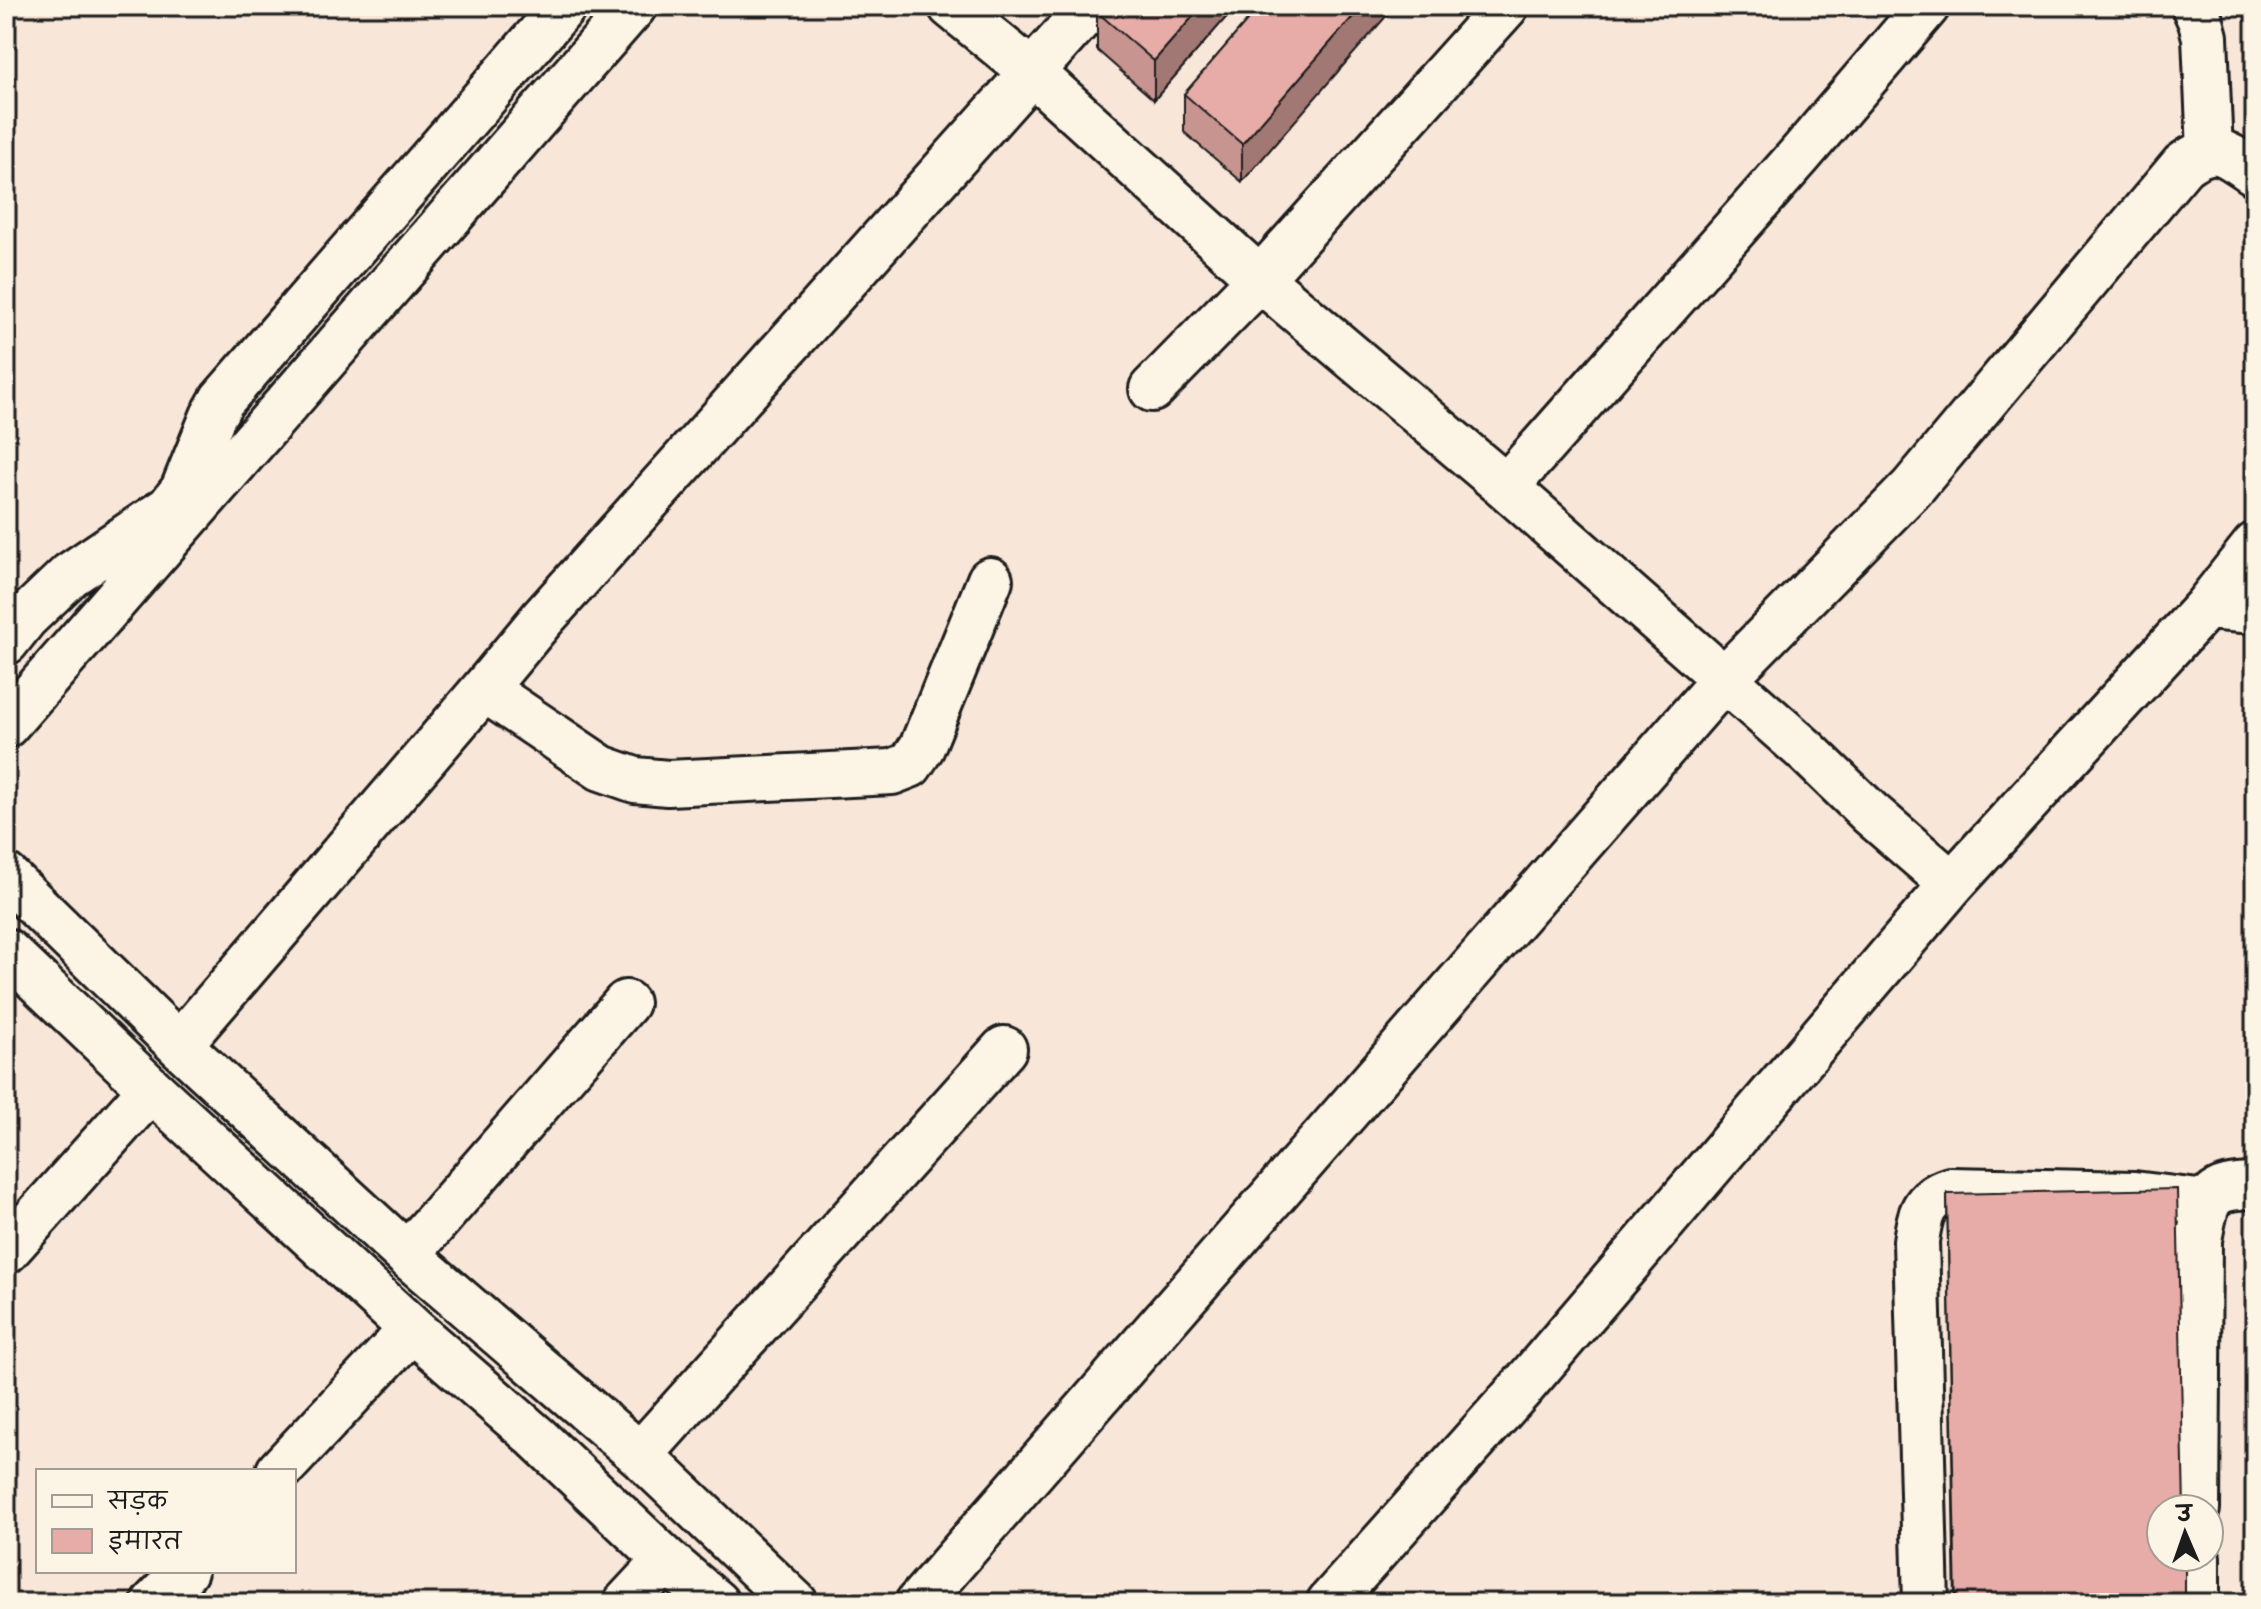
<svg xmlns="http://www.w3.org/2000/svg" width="2261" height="1609" viewBox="0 0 2261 1609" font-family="'Balsamiq Sans','Playpen Sans Deva',sans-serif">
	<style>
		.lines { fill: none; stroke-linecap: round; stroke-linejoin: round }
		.street-casing { stroke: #1c1c1c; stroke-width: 50 }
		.street { stroke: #fcf5e5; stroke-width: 44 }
		.wall { fill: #c79490; stroke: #1c1c1c; stroke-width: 2 }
		.shaded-wall { fill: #a27875; stroke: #1c1c1c; stroke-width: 2 }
		.building { fill: #e7aca7; stroke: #1c1c1c; stroke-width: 2 }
	</style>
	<rect width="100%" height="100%" fill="#f8e6d9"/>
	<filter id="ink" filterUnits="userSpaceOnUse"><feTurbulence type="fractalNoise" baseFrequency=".0125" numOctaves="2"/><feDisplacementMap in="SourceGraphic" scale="16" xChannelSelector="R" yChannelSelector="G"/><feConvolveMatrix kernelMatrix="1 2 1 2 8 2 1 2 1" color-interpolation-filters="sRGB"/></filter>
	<g filter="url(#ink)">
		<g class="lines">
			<g class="street-casing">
				<path id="street" d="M951 6 1033 73 1260 279 1506 487 1805 750 1870 813 1952 884
					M2194 6 2201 22 2205 37 2210 151
					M1152 389 1260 279 1506 6
					M1506 487 1799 156 1927 6
					M2206 607 2255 611
					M6 642 25 618 70 575 169 508 183 490 213 416 222 400 564 6
					M484 689 542 619 1091 6
					M6 725 634 6
					M6 876 179 1045 407 1255 640 1455 795 1603
					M6 951 151 1089 412 1329 536 1437 666 1560 716 1603
					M179 1045 484 689 601 768 635 780 668 783 892 772 910 765 922 747 990 580
					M6 1251 151 1089
					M407 1255 626 1003
					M640 1455 1004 1049
					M279 1471 412 1329
					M2197 1509 2199 1240C2207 1197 2207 1187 2255 1186
					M154 1603 185 1571
					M626 1603 666 1560
					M918 1603 1723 680 1912 488 2183 165C2215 141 2226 153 2255 173
					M1329 1603 1524 1385 1952 884 2206 607 2255 545
					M1926 1603 1916 1241C1920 1215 1922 1199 1950 1190L2134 1194 2206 1203
					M2197 1603V1557"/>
			</g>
			<use href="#street" class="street"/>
		</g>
		<path class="wall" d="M1102 6H1236L1154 100 1097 50V12Z
			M1260 6 1242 182 1184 132V94Z
			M1947 1194 2185 1557V1603H1955Z"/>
		<path class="shaded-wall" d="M1202 6H1236L1154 100V61Z
			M1362 6H1395L1242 182V144Z"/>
		<path class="building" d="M1102 6H1202L1154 61 1097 12Z
			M1260 6H1362L1242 144 1184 94Z
			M2177 1189 2184 1509H2161V1557H2185V1602L1956 1603 1947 1194Z"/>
	</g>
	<rect width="2261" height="1609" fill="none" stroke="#fcf5e5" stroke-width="32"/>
	<rect x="16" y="16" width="2229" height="1577" fill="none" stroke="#1c1c1c" stroke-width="3" filter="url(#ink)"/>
	<rect x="36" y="1469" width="260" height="104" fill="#fcf5e5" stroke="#a29e95" stroke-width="2"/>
	<rect x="52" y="1495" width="40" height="12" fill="#fcf5e5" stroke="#a29e95" stroke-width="2"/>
	<text x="108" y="1509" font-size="24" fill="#1c1c1c">सड़क</text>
	<rect x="52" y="1529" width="40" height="24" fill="#e7aca7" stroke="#a29e95" stroke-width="2"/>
	<text x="108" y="1549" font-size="24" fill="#1c1c1c">इमारत</text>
	<g transform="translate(2185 1533) rotate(358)"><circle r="38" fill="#fcf5e5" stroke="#a29e95" stroke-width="2"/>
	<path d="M0-6L14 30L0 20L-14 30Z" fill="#1c1c1c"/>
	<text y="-12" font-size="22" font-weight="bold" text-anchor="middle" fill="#1c1c1c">उ</text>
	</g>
</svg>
